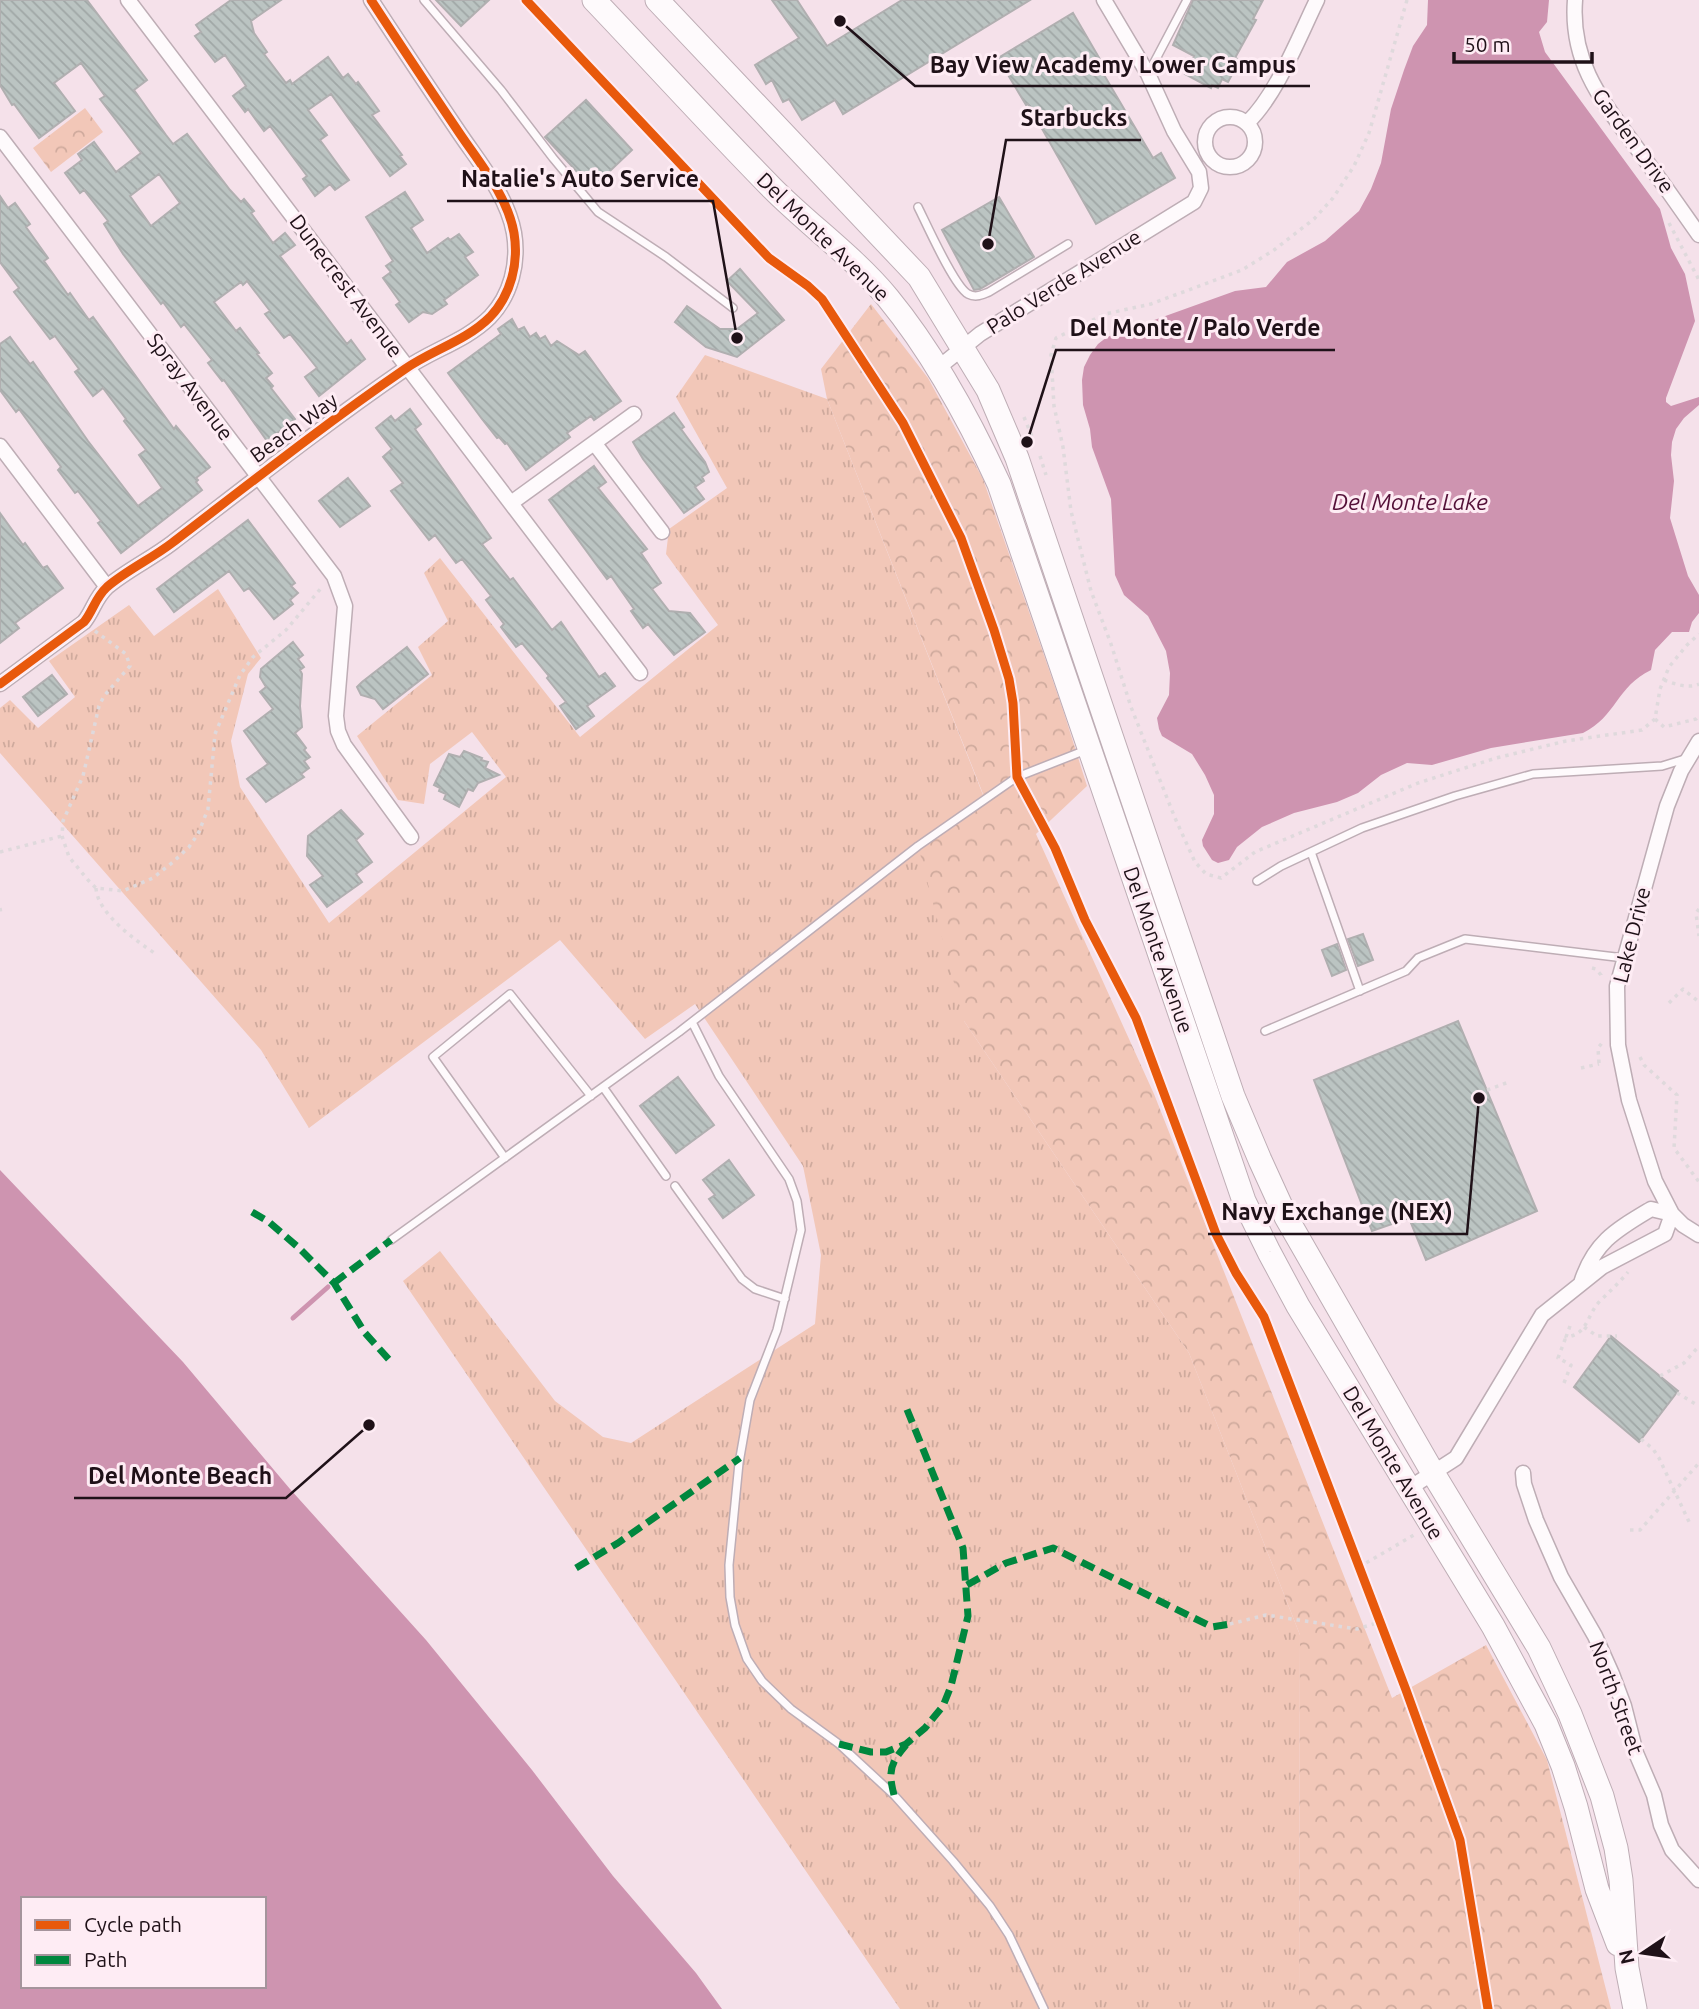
<svg xmlns="http://www.w3.org/2000/svg" width="1699" height="2009" viewBox="0 0 1699 2009" font-family="Ubuntu,sans-serif">
	<style>
		.grass { fill: url(#grass-tufts) }
		.forest { fill: url(#forest-crowns) }
		.water { fill: #ce94b0; fill-rule: evenodd }
		.lines { fill: none; stroke-linecap: round; stroke-linejoin: round }
		.stream { stroke: #ce94b0; stroke-width: 5 }
		.building { fill: url(#building-back-hatch); stroke: #b0afb0; stroke-width: 2; fill-rule: evenodd }
		.lane-casing { stroke: #beadb5; stroke-width: 10 }
		.street-casing { stroke: #beadb5; stroke-width: 17 }
		.primary-casing { stroke: #beadb5; stroke-width: 25 }
		.path { stroke: #dfd9dc; stroke-width: 3.5; stroke-dasharray: 3.5 5; stroke-linecap: butt }
		.lane { stroke: #fefafc; stroke-width: 7 }
		.street { stroke: #fefafc; stroke-width: 14 }
		.primary { stroke: #fefafc; stroke-width: 23 }
		.quiet { stroke: #00873e; stroke-width: 7; stroke-dasharray: 14 7; stroke-linecap: butt }
		.cycleway-casing { stroke: #feecf4; stroke-width: 13 }
		.cycleway { stroke: #e8590c; stroke-width: 9 }
		.labels { text-anchor: middle; stroke-width: 6; stroke-linejoin: round; paint-order: stroke }
		.street-label { font-size: 21px; fill: #1f1118; stroke: #feecf4 }
		.water-label { font-size: 23px; font-style: italic; fill: #541038; stroke: #feecf4 }
		.leader { fill: none; stroke: #1f1118; stroke-width: 2.5 }
		.callout-dot { fill: #1f1118; stroke: #feecf4; stroke-width: 2.5 }
		.callout-label { font-size: 23px; text-anchor: middle; font-weight: bold; fill: #1f1118; stroke: #feecf4; stroke-width: 6; stroke-linejoin: round; paint-order: stroke }
	</style>
	<defs>
		<pattern id="grass-tufts" width="24" height="20" patternUnits="userSpaceOnUse" patternTransform="scale(1.75)"><rect width="24" height="20" fill="#f2c7b8"/><path d="M3 7l-1-3M5 7V3M7 7l1-3M15 17l-1-3M17 17v-4M19 17l1-3" fill="none" stroke="#cfaa9d"/></pattern>
		<pattern id="forest-crowns" width="20" height="18" patternUnits="userSpaceOnUse" patternTransform="scale(1.75)"><rect width="20" height="18" fill="#f2c7b8"/><path d="M2 6a3 3 0 1 1 6 0M12 15a3 3 0 1 1 6 0" fill="none" stroke="#cfaa9d"/></pattern>
		<pattern id="building-back-hatch" width="6" height="6" patternUnits="userSpaceOnUse" patternTransform="scale(1.75)"><rect width="6" height="6" fill="#bbc4c2"/><path d="M-1 5l2 2M0 0l6 6M5-1l2 2" fill="none" stroke="#a0a7a6"/></pattern>
	</defs>
	<rect width="100%" height="100%" fill="#f5e1ea"/>
	<path class="grass" d="M705 355 827 399 985 800 964 1021 1189 1353 1300 1635 1299 2009H900L403 1281 440 1251 555 1401 603 1437 631 1443 815 1324 821 1255 803 1166 695 1004 645 1039 560 940 309 1128 261 1050 0 753V708L10 700 38 728 75 697 49 661 129 605 154 636 218 589 261 658 248 674 231 741 240 787 329 923 506 777 472 732 430 764 424 804 398 800 357 736 432 675 418 647 448 621 424 573 440 558 580 737 718 625 666 554 669 529 727 488 676 397Z"/>
	<path class="forest" d="M85 108 103 132 51 172 33 148Z
		M871 304 928 378 983 479 1064 713 1087 786 1036 834 1154 1094 1392 1698 1486 1645 1547 1760 1611 2009H1299L1300 1635 1189 1353 964 1021 918 846 985 799 827 399 821 369Z"/>
	<path class="water" d="M1428 0H1549L1547 22 1539 32 1545 52 1660 209 1671 248 1685 274 1695 321 1666 398V402L1671 406 1699 397V405L1684 418 1676 429 1672 442 1671 455 1674 481 1670 518 1688 576 1699 595V613L1692 622 1689 632H1672L1655 650 1651 670C1617 686 1616 717 1583 733L1491 748 1432 765 1407 763 1381 775 1358 793 1337 802 1294 813 1262 827 1237 847 1229 860 1218 863 1212 860 1203 846 1202 840 1214 814V795L1205 775 1192 754 1162 736 1159 729 1157 718 1169 695 1170 673 1166 651 1148 616 1124 595 1115 575 1111 499 1092 447 1090 429 1083 405 1082 380 1084 367 1090 355 1098 344 1107 337 1235 291 1266 287 1287 262 1325 241 1359 211 1371 189 1381 163 1391 109 1404 70 1413 46 1427 25Z
		M0 1170 183 1362 290 1489 426 1640 532 1770 613 1876 696 1973 722 2009H0ZM23 1899H264V1986H23Z"/>
	<g class="lines">
		<path class="stream" d="M293 1318 328 1287"/>
	</g>
	<path class="building" d="M0 0H87L147 80 134 90 166 135 173 144 187 134 230 190 241 202 244 199 254 211 251 213 273 243 285 233 295 245 280 256 347 344 351 340 365 359 319 396 305 377 317 368 290 334 284 338 265 314 270 311 247 281 243 285 241 282 214 302 236 331 240 328 259 353 257 354 272 373 266 378 273 386 271 388 295 419 267 441 224 380 222 381 208 363 212 360 184 324 181 327 163 302 161 304 123 254 104 224 108 221 84 190 80 193 65 173 82 160 78 154 94 142 116 172 141 153 100 99 105 96 81 63 54 83 75 111 39 138 14 104 12 105 0 85ZM159 174 180 203 151 226 130 196Z
		M231 0H281L251 21 254 33 267 52 264 54 286 83 290 80 292 84 328 57 343 78 348 74 356 84 358 82 379 111 372 115 402 155 400 156 406 164 390 176 331 94 308 110 327 135 320 140 349 180 335 190 330 184 315 196 303 179 307 176 270 126 264 131 248 109 245 112 233 96 246 86 225 55 215 62 195 36 201 32 196 25Z
		M436 0H489L461 26Z
		M772 0H797L827 46 902 0H1030L843 114 835 100 802 120 789 99 783 102 772 80 766 84 755 65 799 38Z
		M1193 0H1263L1253 19 1256 20 1235 58 1240 60 1228 82 1222 79 1218 88 1212 85 1211 88 1185 74 1194 56 1173 45Z
		M1073 13 1101 61 1097 63 1153 158 1161 153 1175 178 1096 224 1028 104 1026 105 998 58Z
		M586 100 632 150 592 188 545 137Z
		M405 192 423 220 411 228 427 253 448 238 450 240 459 234 473 252 465 257 478 275 444 300 447 304 432 314 423 312 409 322 396 305 400 302 383 278 391 272 386 266 393 261 366 217Z
		M0 196 8 208 15 203 30 224 26 227 48 258 44 261 68 295 70 293 89 320 93 317 174 429 176 426 210 467 196 478 198 480 196 482 202 490 121 553 98 523 101 521 78 491 75 493 58 470 61 467 19 409 16 412 0 390V344L10 337 30 364 33 362 88 441 138 506 162 488 139 455 146 450 124 421 126 419 103 388 93 396 75 372 79 369 55 336 50 339 14 292 19 288 0 262Z
		M999 197 1034 257 980 289 974 290 942 230Z
		M740 269 784 320 737 357 706 347 675 322 687 306 720 329H737L758 313 727 281Z
		M512 319 518 330 524 327 530 337 536 333 540 339 545 336 551 346 557 341 579 355 585 351 621 401 594 420 591 416 567 433 570 437 526 470 507 443 505 444 499 437 497 438 482 419 448 373 501 334 498 329Z
		M410 409 421 424 415 429 491 538 482 544 510 580 513 578 552 630 561 622 599 677 605 673 615 686 587 706 594 716 576 729 560 706 566 702 547 678 549 676 522 643 516 647 501 627 504 624 486 600 491 596 462 559 456 563 435 535 429 540 391 491 403 483 383 457 392 449 376 428 391 416 395 421Z
		M674 413 684 427 681 429 705 462 709 472 702 477 704 481 695 487 704 499 684 513 643 459 633 442Z
		M594 466 606 482 598 488 647 549 641 553 661 583 652 589 669 611 690 613 705 632 674 655 648 624 643 628 631 611 634 609 611 576 607 579 549 500Z
		M348 478 370 506 340 527 319 501Z
		M0 513 23 545 25 543 43 568 47 566 63 588 15 623 19 628 0 643Z
		M248 520 295 583 291 586 298 593 290 600 293 604 274 619 249 588 244 591 229 571 174 612 157 589Z
		M293 642 303 655 298 659 304 667 300 670 302 674 300 706 302 727 295 733 306 748 304 750 310 757 304 761 309 768 301 774 304 777 266 802 247 779 268 764 244 731 273 709 260 692 266 687 260 677 261 669Z
		M407 647 428 674 383 709 375 699 361 695 357 687 362 682Z
		M52 675 67 694 38 716 23 697Z
		M464 751 482 758 481 760 488 762 485 768 499 775 478 783 473 791 468 789 459 807 444 799 446 794 439 791 440 788 434 785 449 754 460 757Z
		M341 810 363 834 356 840 372 862 356 874 362 882 327 907 310 885 323 876 307 856 308 836Z
		M1363 934 1373 960 1358 966 1348 939Z
		M1337 944 1346 970 1332 976 1322 950Z
		M1458 1021 1537 1211 1426 1260 1409 1218 1372 1231 1314 1080Z
		M678 1077 714 1125 676 1153 640 1106Z
		M729 1160 754 1195 723 1218 709 1199 715 1195 703 1180Z
		M1611 1336 1678 1391 1639 1442 1574 1387Z"/>
	<g class="lines">
		<g class="lane-casing">
			<path id="lane" d="M424 0 501 90 553 158 598 212 666 257 733 308
				M1148 74 1187 0
				M918 207C926 223 954 286 968 294 976 298 981 295 989 292L1068 244
				M1311 852 1360 991
				M1257 881 1281 866 1362 828 1455 796 1533 774 1662 766 1688 758
				M692 1022 719 1076 789 1179 797 1201 801 1230 777 1330 750 1400 739 1463 729 1565 730 1597 735 1625 747 1659 762 1681 791 1709 839 1744 894 1795 953 1861 990 1906 1009 1935 1044 2009
				M1265 1031 1406 971 1418 958 1465 939 1624 958
				M603 1087 666 1176
				M505 1158 433 1057 510 994 591 1096
				M675 1186 742 1279 755 1289 785 1299
				M391 1240 679 1032 918 846 1017 777 1086 750"/>
		</g>
		<g class="street-casing">
			<path id="street" d="M128 0 640 673
				M1575 0C1570 64 1603 102 1639 151 1659 178 1679 206 1699 235
				M1205 142a25 25 0 1 1 50 0a25 25 0 1 1-50 0Z
				M1247 123C1276 96 1299 37 1317 0
				M0 137 334 576 345 606 336 716 338 731 344 745 411 837
				M938 368 980 334 1194 202 1201 188 1199 172 1174 131 1148 74 1104 0
				M595 444 662 532
				M0 446 107 587
				M511 503 634 414
				M0 684 84 622C93 611 95 598 107 587 127 570 151 559 172 543 249 484 325 424 405 369 432 350 466 341 490 317 511 295 519 263 514 233 507 194 477 160 456 128 427 85 399 43 371 0
				M1672 1214 1655 1181 1629 1100 1618 1045 1617 986 1667 806 1681 771 1699 741
				M1581 1283C1594 1242 1616 1230 1651 1209L1672 1214 1683 1225 1699 1235
				M1523 1473 1524 1484 1536 1520 1561 1577 1595 1636 1612 1674 1624 1706 1636 1753 1654 1795 1661 1825 1672 1850 1699 1880
				M1408 1489 1456 1458 1542 1315 1602 1267 1665 1234 1672 1214"/>
		</g>
		<g class="primary-casing">
			<path id="primary" d="M594 0C654 63 712 127 773 189 810 226 854 257 888 298 934 354 969 419 999 484L1244 1201 1269 1252 1298 1306 1493 1626 1546 1724 1563 1766 1576 1807 1597 1889 1618 1944
				M657 0 919 277 988 390 1017 458 1233 1096 1260 1160 1286 1217 1433 1473 1539 1648 1570 1714 1602 1796 1616 1848 1621 1880 1627 1968 1635 2009"/>
		</g>
		<path class="path" d="M1407 0 1369 133 1354 166 1333 198 1314 219 1274 250 1242 270 1151 304 1105 314 1056 338 1051 355 1054 406 1063 447 1071 511 1091 591 1111 644 1131 707 1175 818 1195 862 1206 874 1221 878 1255 852 1418 783 1496 758 1566 741 1642 730 1655 719 1660 689 1669 667 1687 645 1699 634
			M1669 223 1699 280
			M1024 417 1033 439
			M1040 456 1046 475
			M95 631 126 654 130 666 104 696 99 706 83 776 63 821 62 836 69 857 88 880 96 888 123 891 153 878 173 862 189 847 198 834 208 809 215 734 240 675 253 657 286 630 322 587
			M1664 680C1675 684 1688 689 1699 684
			M1655 719 1664 727 1696 719 1699 716
			M0 852 62 836
			M96 888C97 913 136 941 156 954
			M0 908 1 914
			M1699 909 1696 913 1699 936
			M1592 968 1596 969 1601 975V980
			M1669 1003 1683 989 1699 1002
			M1640 1057 1644 1065 1677 1095 1674 1148 1699 1182
			M1599 1063 1598 1048 1602 1043
			M1581 1068 1599 1064
			M1487 1090 1509 1082
			M1570 1326 1566 1337C1588 1335 1587 1314 1600 1301 1610 1291 1619 1283 1628 1272
			M1584 1327 1597 1336H1617
			M1660 1376 1684 1363 1699 1346
			M1564 1383 1571 1365 1558 1358 1566 1337
			M1677 1393 1699 1406
			M1641 1439 1653 1449 1659 1458 1691 1526
			M1630 1530H1640L1699 1463
			M1359 1567 1414 1535
			M1230 1624 1266 1615 1357 1629 1380 1622"/>
		<use href="#lane" class="lane"/>
		<use href="#street" class="street"/>
		<use href="#primary" class="primary"/>
		<path class="quiet" d="M252 1212 269 1222 299 1248 334 1283 365 1333 393 1364
			M334 1283 391 1240
			M576 1568 618 1543 740 1458
			M967 1585 1006 1563 1053 1548 1212 1627 1230 1624
			M839 1744 871 1752H886L906 1744 925 1728 943 1706 951 1686 968 1616 963 1548 906 1407
			M894 1795C888 1771 890 1764 906 1745"/>
		<g class="cycleway-casing">
			<path id="cycleway" d="M526 0 769 258 808 286 822 299 903 423 961 538 994 630 1009 679 1013 703 1017 777 1055 848 1085 920 1136 1018 1216 1234 1236 1273 1264 1317 1406 1690 1460 1840 1488 2009
				M0 684 84 622C93 611 95 598 107 587 127 570 151 559 172 543 249 484 325 424 405 369 432 350 466 341 490 317 511 295 519 263 514 233 507 194 477 160 456 128 427 85 399 43 371 0"/>
		</g>
		<use href="#cycleway" class="cycleway"/>
	</g>
	<g class="labels">
		<g class="street-label">
			<text transform="translate(1633 141) rotate(54)" y="7">Garden Drive</text>
			<text transform="translate(823 237) rotate(44)" y="7">Del Monte Avenue</text>
			<text transform="translate(1064 282) rotate(-32)" y="7">Palo Verde Avenue</text>
			<text transform="translate(346 286) rotate(53)" y="7">Dunecrest Avenue</text>
			<text transform="translate(190 387) rotate(53)" y="7">Spray Avenue</text>
			<text transform="translate(294 428) rotate(-36)" y="7">Beach Way</text>
			<text transform="translate(1632 935) rotate(-76)" y="7">Lake Drive</text>
			<text transform="translate(1158 950) rotate(71)" y="7">Del Monte Avenue</text>
			<text transform="translate(1393 1463) rotate(59)" y="7">Del Monte Avenue</text>
			<text transform="translate(1616 1698) rotate(70)" y="7">North Street</text>
		</g>
		<g class="water-label">
			<text x="1410" y="510">Del Monte Lake</text>
		</g>
	</g>
	<path class="leader" d="M840 21L915 86H1310M988 244L1006 140H1141M737 338L713 201H447M1027 442L1056 350H1335M1479 1098L1467 1234H1208M369 1425L286 1498H74"/>
	<g class="callout-dot">
		<circle cx="840" cy="21" r="7"/>
		<circle cx="988" cy="244" r="7"/>
		<circle cx="737" cy="338" r="7"/>
		<circle cx="1027" cy="442" r="7"/>
		<circle cx="1479" cy="1098" r="7"/>
		<circle cx="369" cy="1425" r="7"/>
	</g>
	<g class="callout-label">
		<text x="1113" y="73">Bay View Academy Lower Campus</text>
		<text x="1074" y="126">Starbucks</text>
		<text x="580" y="187">Natalie's Auto Service</text>
		<text x="1195" y="336">Del Monte / Palo Verde</text>
		<text x="1337" y="1220">Navy Exchange (NEX)</text>
		<text x="180" y="1484">Del Monte Beach</text>
	</g>
	<rect x="21" y="1897" width="245" height="91" fill="#feecf4" stroke="#a5949c" stroke-width="2"/>
	<rect x="35" y="1920" width="35" height="10" fill="#e8590c" stroke="#a5949c" stroke-width="2"/>
	<text x="84" y="1932" font-size="21" fill="#1f1118">Cycle path</text>
	<rect x="35" y="1955" width="35" height="10" fill="#00873e" stroke="#a5949c" stroke-width="2"/>
	<text x="84" y="1967" font-size="21" fill="#1f1118">Path</text>
	<g transform="translate(1643 1953) rotate(257)" stroke="#feecf4" stroke-width="5" paint-order="stroke">
	<path d="M0-5L12 26L0 18L-12 26Z" fill="#1f1118"/>
	<text y="-10" font-size="19" font-weight="bold" text-anchor="middle" fill="#1f1118">N</text>
	</g>
	<path d="M1454 52v10h138v-10" fill="none" stroke="#1f1118" stroke-width="3.5"/>
	<text x="1464" y="52" font-size="21" fill="#1f1118" stroke="#feecf4" stroke-width="5" paint-order="stroke">50 m</text>
</svg>
